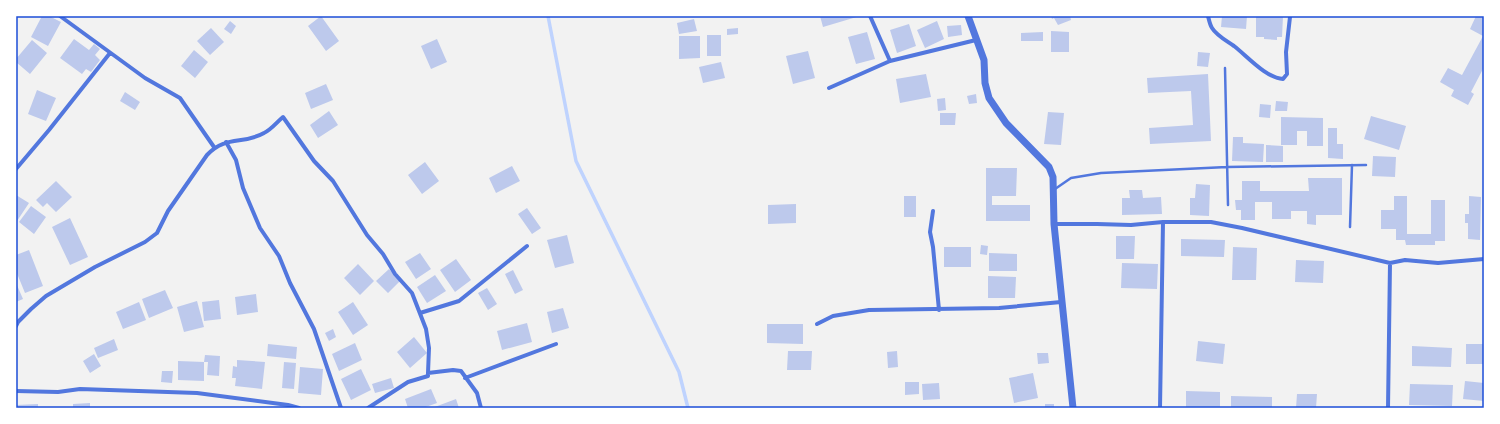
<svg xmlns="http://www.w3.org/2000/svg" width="1500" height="424" viewBox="0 0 1500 424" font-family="Montserrat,sans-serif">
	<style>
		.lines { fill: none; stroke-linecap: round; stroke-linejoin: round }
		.stream { stroke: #bfd3fe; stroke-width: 3.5 }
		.building { fill: #bdc9ec }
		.service { stroke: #5277de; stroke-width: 2.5 }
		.minor { stroke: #5277de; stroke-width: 4 }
		.tertiary { stroke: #5277de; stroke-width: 7 }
		.neatline { fill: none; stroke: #1d4ed8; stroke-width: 1.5 }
	</style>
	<rect width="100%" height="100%" fill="#f2f2f2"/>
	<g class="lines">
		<path class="stream" d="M548 16 576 161 679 372 688 408"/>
	</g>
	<path class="building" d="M42 16H49L61 22 48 46 31 37Z
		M321 16 339 41 326 51 308 26Z
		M820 16H860L823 27Z
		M1051 16H1070L1071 20 1058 25 1054 18 1052 19Z
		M1222 16H1247L1246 29 1221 27Z
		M1256 16H1283L1282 37H1277V40L1264 39V37H1256Z
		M1476 16 1484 18V67L1471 92 1474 94 1468 105 1451 96 1454 90 1440 82 1448 68 1462 75 1483 36 1470 29Z
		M694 19 697 31 679 34 677 23Z
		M230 21 236 26 231 34 224 29Z
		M937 21 944 39 925 48 917 30Z
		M909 24 916 46 897 53 890 30Z
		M961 25 962 35 948 37 947 26Z
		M211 28 224 42 210 55 197 41Z
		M738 28V34L727 35V29Z
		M1051 31 1069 32V52H1051Z
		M867 32 875 59 856 64 848 37Z
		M1043 32V41H1021V33Z
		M707 35H721V56H707Z
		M679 36H700V58L679 59Z
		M74 39 89 50 94 44 100 49 95 55 100 60 91 72 86 69 82 74 60 58Z
		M437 39 447 62 431 69 421 46Z
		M32 40 47 53 30 74 16 62V59Z
		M194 50 208 62 195 78 181 66Z
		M808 51 815 78 793 84 786 56Z
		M1198 52 1210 53 1208 67 1197 66Z
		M721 62 725 78 703 83 699 67Z
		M926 74 931 97 900 103 896 79Z
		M1208 74 1211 141 1150 144 1149 128 1193 125 1191 91 1148 93 1147 78Z
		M326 84 333 100 311 109 305 93Z
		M37 90 56 98 46 121 28 114Z
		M125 92 140 102 135 110 120 101Z
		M976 94 977 103 969 104 967 96Z
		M945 98 946 110 938 111 937 99Z
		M1276 101 1288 102 1287 111H1275Z
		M1260 104 1271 105 1270 118 1259 117Z
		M329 111 338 125 318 138 310 125Z
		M1048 112 1064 113 1061 145 1044 144Z
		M940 113H956L955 125H940Z
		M1371 116 1406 126 1399 150 1364 139Z
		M1281 117 1323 118V146H1307V131H1297V145H1281Z
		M1328 128H1337V144H1343V159L1328 158Z
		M1233 137H1243V143L1264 144 1263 162 1232 161Z
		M1266 145 1283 146V162H1266Z
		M1373 156 1396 157 1395 177 1372 176Z
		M425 162 439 181 422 194 408 175Z
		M512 166 520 181 496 193 489 178Z
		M986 168H1017L1016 196H992V205H1030V221H986Z
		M1308 178H1342V215H1316V225L1307 224V211H1291V219H1272V202H1255V220H1241V210H1236L1235 200H1242V181H1260V191H1309Z
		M56 181 72 197 56 212 47 203 43 207 36 200Z
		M1196 184 1210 185 1209 216 1190 215V198H1195Z
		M1129 190H1142L1143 198 1161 197 1162 214 1122 215V198H1130Z
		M16 195 29 203 17 221 16 220Z
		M904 196H916V217H904Z
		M1394 196H1407V234H1431V200H1445V241H1435V245H1406L1405 240H1396V229H1381V210H1394Z
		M1469 196 1481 197 1480 240 1468 239V223H1465V214H1469Z
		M796 204V223L768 224V205Z
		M31 206 46 217 34 234 19 222Z
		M527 208 541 228 532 234 518 214Z
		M70 218 88 257 70 265 52 227Z
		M567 235 574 263 555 268 547 240Z
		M1116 236H1135L1134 259H1116Z
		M1181 239 1225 240 1224 257 1181 256Z
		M981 245 988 246 987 255 980 254Z
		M944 247H971V267H944Z
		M1233 247 1257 248 1256 280H1232Z
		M29 250 43 286 25 293 16 271V255Z
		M420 253 431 269 416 279 405 262Z
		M989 253 1017 254V271H989Z
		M456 259 471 280 455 292 440 270Z
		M1296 260 1324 261 1323 283 1295 282Z
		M1122 263 1158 264 1157 289 1121 288Z
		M358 264 374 281 360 295 344 278Z
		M389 269 400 281 388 293 376 281Z
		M513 270 523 290 515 294 505 274Z
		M435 275 446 291 427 303 417 287Z
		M988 276 1016 277 1015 298H988Z
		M16 283 23 299 16 302Z
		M487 288 497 304 488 310 478 293Z
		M165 290 173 308 149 318 142 299Z
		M256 294 258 312 237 315 235 297Z
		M219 300 221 319 204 321 202 302Z
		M197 301 204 327 184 332 177 307Z
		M139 302 146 320 123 329 116 312Z
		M353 302 368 325 353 335 338 312Z
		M563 308 569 328 552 333 547 312Z
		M527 323 532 342 502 350 497 331Z
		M767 324H803V344L767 343Z
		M333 329 336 337 329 341 325 333Z
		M414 337 427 353 410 368 397 352Z
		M114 339 118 350 98 358 94 348Z
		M1198 341 1225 344 1223 364 1196 361Z
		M355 343 362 360 339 371 332 354Z
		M268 344 297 347 296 359 267 356Z
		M1466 344H1484V364H1466Z
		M1412 346 1452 348 1451 367 1412 366Z
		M788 351H812L811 370H787Z
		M897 351 898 367 888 368 887 352Z
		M1037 353H1048L1049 363 1038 364Z
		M94 354 101 366 90 373 83 361Z
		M205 355 220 356 219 376 207 375 208 362H204Z
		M237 360 265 362 262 389 235 386 236 378H232L233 366 237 367Z
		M178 361 204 362V381L178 380Z
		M284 362 296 363 294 389 282 388Z
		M300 367 323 369 321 395 298 393Z
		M361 369 371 390 351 400 341 379Z
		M162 371H173L172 383 161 382Z
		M1033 373 1038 398 1014 403 1009 378Z
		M391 378 394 388 375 393 372 384Z
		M1465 381 1484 383V401L1463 399Z
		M905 382H919V394L905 395Z
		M939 383 940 399 923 400 922 384Z
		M1410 384 1453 385 1452 406 1409 405Z
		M431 389 437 403 423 408H408L405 399Z
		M1186 391 1220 392V408H1186Z
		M1297 394H1317L1316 408H1296Z
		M1231 396 1272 397V408H1231Z
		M456 399 459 408H432Z
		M90 403V408H73V404Z
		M38 404V408H16V405Z
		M1045 404H1054V408H1045Z"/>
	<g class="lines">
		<path class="service" d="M1225 68 1228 205
			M1055 189 1071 178 1101 173 1227 167 1366 165
			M1350 227 1352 165"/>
		<path class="minor" d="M60 16 145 78 180 98 214 147
			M870 16 890 61
			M1208 16C1209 20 1210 25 1212 28 1217 36 1227 41 1234 46 1247 56 1266 78 1283 79L1287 74 1286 52 1290 17
			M829 88 890 61 976 40
			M226 142 236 160 243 188 260 228 279 256 290 283 314 329 341 408
			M16 169 49 130 110 53
			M933 211 930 232 933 247 939 310
			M1054 224H1097L1131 225 1163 222H1211L1242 228 1390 263 1405 260 1438 263 1484 259
			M420 313 459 301 527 246
			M817 324 833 316 869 310 999 308 1061 302
			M16 326 18 322 31 309 46 296 95 267 145 242 157 233 168 211 207 155C226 135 243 145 264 133 271 130 277 122 283 117L314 161 333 181 367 235 383 254 395 274 412 293 426 329 429 348 428 373
			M465 378 556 344
			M16 391 58 392 80 389 197 393 288 405 299 408
			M368 408 408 382 428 376V373L453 370 461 371 477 393 481 408
			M1160 408 1163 222
			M1388 408 1390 263"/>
		<path class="tertiary" d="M968 16 984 60 985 83 989 98 1006 123 1049 167 1053 177 1054 224 1073 408"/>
	</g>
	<rect width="1500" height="424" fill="none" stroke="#ffffff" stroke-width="34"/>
	<rect x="17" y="17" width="1466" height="390" class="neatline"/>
</svg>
